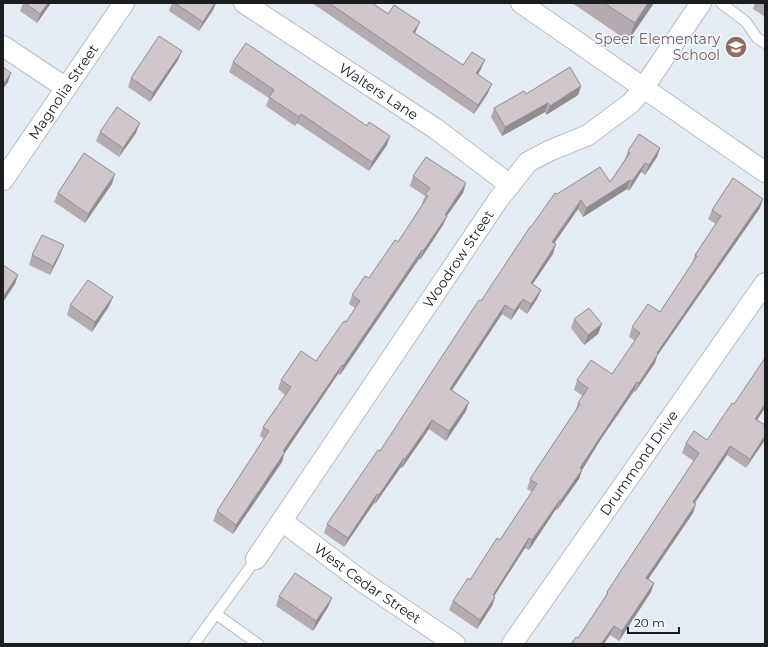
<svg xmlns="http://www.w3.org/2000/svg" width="768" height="647" viewBox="0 0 768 647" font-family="Montserrat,sans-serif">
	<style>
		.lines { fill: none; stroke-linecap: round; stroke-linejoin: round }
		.lane-casing { stroke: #b8bdc4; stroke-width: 12 }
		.street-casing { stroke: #b8bdc4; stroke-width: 22 }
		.lane { stroke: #fff; stroke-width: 10 }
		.street { stroke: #fff; stroke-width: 20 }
		.wall { fill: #b3abaf }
		.shaded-wall { fill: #928b8f }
		.building { fill: #d0c7cc; stroke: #928b8f }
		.labels { text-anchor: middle; stroke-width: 3; stroke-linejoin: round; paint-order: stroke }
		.education-label { font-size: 14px; fill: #785e54; stroke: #f2f8ff; text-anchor: end }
		.street-label { font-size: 14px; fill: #1b1d1f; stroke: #f2f8ff }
	</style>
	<rect width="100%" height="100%" fill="#e5ebf2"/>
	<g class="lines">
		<g class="lane-casing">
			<path id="lane" d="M721 3 746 22 757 38 765 43
				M216 614 258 644
				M194 644 256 559"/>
		</g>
		<g class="street-casing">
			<g id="street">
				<path id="s1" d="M244 3 436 129 510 185"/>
				<path d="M521 3 765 172"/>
				<path d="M3 46 66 88"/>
				<path id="s2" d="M3 180 124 3"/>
				<path id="s3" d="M282 521 363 582 455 644"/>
				<path id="s4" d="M256 559 498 200 528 162 549 151 588 135 631 103 644 87 701 3"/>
				<path id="s5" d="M512 644 765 283"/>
			</g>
		</g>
		<use href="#lane" class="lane"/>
		<use href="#street" class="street"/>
	</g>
	<path class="wall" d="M23 3H51L37 23 20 11Z
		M172 3H216L213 10 199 31 169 11Z
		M312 3H372L416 31 415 33 463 65 481 69 478 75 488 93 474 114Z
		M572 3H654L628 41Z
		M755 3H765V17L753 9Z
		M178 60 150 102 128 87 131 78Z
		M233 62 387 145 369 171 297 123 295 126 266 106 269 98 229 72Z
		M581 86 578 95 546 115 545 112 502 136 491 117 494 108 526 94Z
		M100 132 136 133 119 157 96 141Z
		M660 148 657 157 645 175 641 172 629 191 627 189 583 217 578 209 554 243 553 254 533 284 541 290 537 299 527 314 519 308 511 320 502 314 452 390 466 411 446 441 429 429 402 468 401 467 375 504 374 503 344 547 324 533 327 524 380 451 531 227 557 194 610 182 624 161 628 151Z
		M413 176 466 183 463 193 447 216 443 225 420 260 419 259 340 375 338 374 284 454 282 462 233 534 213 521 217 511 264 439 260 436 263 427 285 395 278 389 281 380 316 361 346 322 355 308 349 304 352 295 369 278 398 242 423 204 422 203 425 196 410 186Z
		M112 184 85 223 54 202 58 193Z
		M760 208 657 356 655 363 635 392 634 391 601 439 582 470 579 479 557 510 556 509 529 550 525 548 494 596 495 597 492 606 477 629 449 610 453 601 470 580 500 540 532 492 527 489 530 479 575 412 578 403 583 396 574 390 577 380 612 374 635 341 629 337 632 327 660 312 692 264 695 255 716 224 708 219 712 210Z
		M32 255H60L50 275 29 265Z
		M70 305 109 306 92 332 67 315Z
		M574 319 598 334 584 345 571 328Z
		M757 420 765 425 746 468 727 455 695 503 693 513 648 579 654 583 651 592 619 641 610 635 578 638 605 597 607 592 694 461 682 453 686 443 707 440Z
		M279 596 332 598 328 607 313 631 276 606Z"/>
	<path class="shaded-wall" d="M48 3H51L37 23 40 14Z
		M215 3H216L213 10 199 31 203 22Z
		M648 3H654L628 41 635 23Z
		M420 22 416 31 410 41 413 32Z
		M182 51 178 60 150 102 153 93Z
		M485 60 481 69 472 83 476 73Z
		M11 73 8 82 3 89V85Z
		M492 84 488 93 474 114 478 105Z
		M581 86 578 95 546 115 550 106Z
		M548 103 545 112 502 136 505 127Z
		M301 114 297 123 295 126 299 117Z
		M140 123 136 133 119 157 123 148Z
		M390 136 387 145 369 171 372 162Z
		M660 148 657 157 645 175 649 165Z
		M645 163 641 172 629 191 632 181Z
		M115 174 112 184 85 223 88 214Z
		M630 180 627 189 583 217 586 208Z
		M466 183 463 193 441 224 445 215Z
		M763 199 760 208 657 356 655 363 635 392 639 383 657 353Z
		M581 200 578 209 549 251 552 242Z
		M447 216 443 225 420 260 423 251Z
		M556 244 553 254 527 292 531 283Z
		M64 245 60 255 50 275 53 266Z
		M422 250 419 259 340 375 343 366Z
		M18 275 15 284 3 302V297Z
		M541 290 537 299 527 314 531 304Z
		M113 297 109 306 92 332 95 322Z
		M523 299 519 308 511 320 514 311Z
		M505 305 502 314 447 398 450 389Z
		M602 324 598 334 584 345 588 335Z
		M342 365 338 374 284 454 282 462 233 534 236 525 283 451Z
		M637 382 634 391 601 439 582 470 579 479 557 510 561 500 580 468 605 430Z
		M469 402 466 411 446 441 449 431Z
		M765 404V408L752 428 755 419Z
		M432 420 429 429 402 468 405 459Z
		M765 436V440L746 468 750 459Z
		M730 446 727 455 689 511 693 502Z
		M404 458 401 467 375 504 379 495Z
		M377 494 374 503 344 547 348 538Z
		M560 500 556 509 529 550 532 540Z
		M696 504 693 513 643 587 646 578Z
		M529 538 525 548 489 604 493 595Z
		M654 583 651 592 619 641 622 631Z
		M495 597 492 606 477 629 480 620Z
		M332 598 328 607 313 631 316 621Z
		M614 626 610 635 604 644H601Z"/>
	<path class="building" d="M25 3H48L40 14Z
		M175 3H215L203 22Z
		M329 3H372L388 14 394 5 420 22 413 32 463 65 472 52 485 60 476 73 492 84 478 105Z
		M604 3H648L635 23Z
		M159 36 182 51 153 93 131 78Z
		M246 43 367 126 369 122 390 136 372 162 301 114 299 117 269 97 274 90 233 62Z
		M3 67 11 73 3 85Z
		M570 67 581 86 550 106 548 103 505 127 494 108 524 91 526 94Z
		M117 107 140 123 123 148 100 132Z
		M639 134 660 148 649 165 645 163 632 181 630 180 586 208 581 200 552 242 556 244 531 283 541 290 531 304 523 299 514 311 505 305 450 389 469 402 449 431 432 420 405 459 404 458 379 495 377 494 348 538 327 524 378 450 380 451 479 300 481 301 530 227H531L555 193 557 194 600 167 610 182 630 153 628 151Z
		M84 153 115 174 88 214 58 193Z
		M426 157 466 183 445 215 447 216 423 251 422 250 343 366 342 365 283 451 285 452 236 525 217 511 269 431 263 427 291 387 281 380 301 351 316 361 344 321 346 322 360 301 352 295 365 276 369 278 395 240 398 242 428 196 425 194 430 188 413 176Z
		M733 178 763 199 657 353 658 354 639 383 637 382 605 430 580 468 582 470 561 500H560L532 540 529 538 493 595 495 597 480 620 453 601 468 578 470 580 497 538 500 540 537 484 530 479 580 404 578 403 588 388 577 380 591 360 612 374 640 333 632 327 648 304 660 312 697 256 695 255 721 216 712 210Z
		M42 235 64 245 53 266 32 255Z
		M3 265 18 275 3 297Z
		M88 280 113 297 95 322 70 305Z
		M589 308 602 324 588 335 574 319Z
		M765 358V404L755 419 765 425V436L750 459 730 446 693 502 696 504 646 578 654 583 622 631 614 626 601 644H571L576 637 578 638 608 593 607 592 699 453 686 443 694 431 707 440 732 403 734 404Z
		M295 573 332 598 316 621 279 596Z"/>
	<defs>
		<g id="school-disc" transform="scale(1.15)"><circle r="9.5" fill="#8d6e63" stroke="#f2f8ff"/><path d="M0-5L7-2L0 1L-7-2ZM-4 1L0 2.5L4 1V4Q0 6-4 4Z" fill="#fff"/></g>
	</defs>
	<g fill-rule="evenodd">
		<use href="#school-disc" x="736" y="47"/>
	</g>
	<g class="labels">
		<g class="education-label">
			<text x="720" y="44">Speer Elementary<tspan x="720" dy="16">School</tspan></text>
		</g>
		<g class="street-label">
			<text dy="5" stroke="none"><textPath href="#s2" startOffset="107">Magnolia Street</textPath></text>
			<text dy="5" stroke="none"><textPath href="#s1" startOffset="161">Walters Lane</textPath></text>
			<text dy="5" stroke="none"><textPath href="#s4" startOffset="362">Woodrow Street</textPath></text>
			<text dy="5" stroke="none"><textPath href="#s5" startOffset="221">Drummond Drive</textPath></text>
			<text dy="5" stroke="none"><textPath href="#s3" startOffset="106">West Cedar Street</textPath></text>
		</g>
	</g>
	<rect width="768" height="647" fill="none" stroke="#1b1d1f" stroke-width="8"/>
	<path d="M628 627v6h51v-6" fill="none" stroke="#1b1d1f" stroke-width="2"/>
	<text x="634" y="627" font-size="12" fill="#1b1d1f" stroke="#f2f8ff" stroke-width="3" paint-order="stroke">20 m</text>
</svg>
